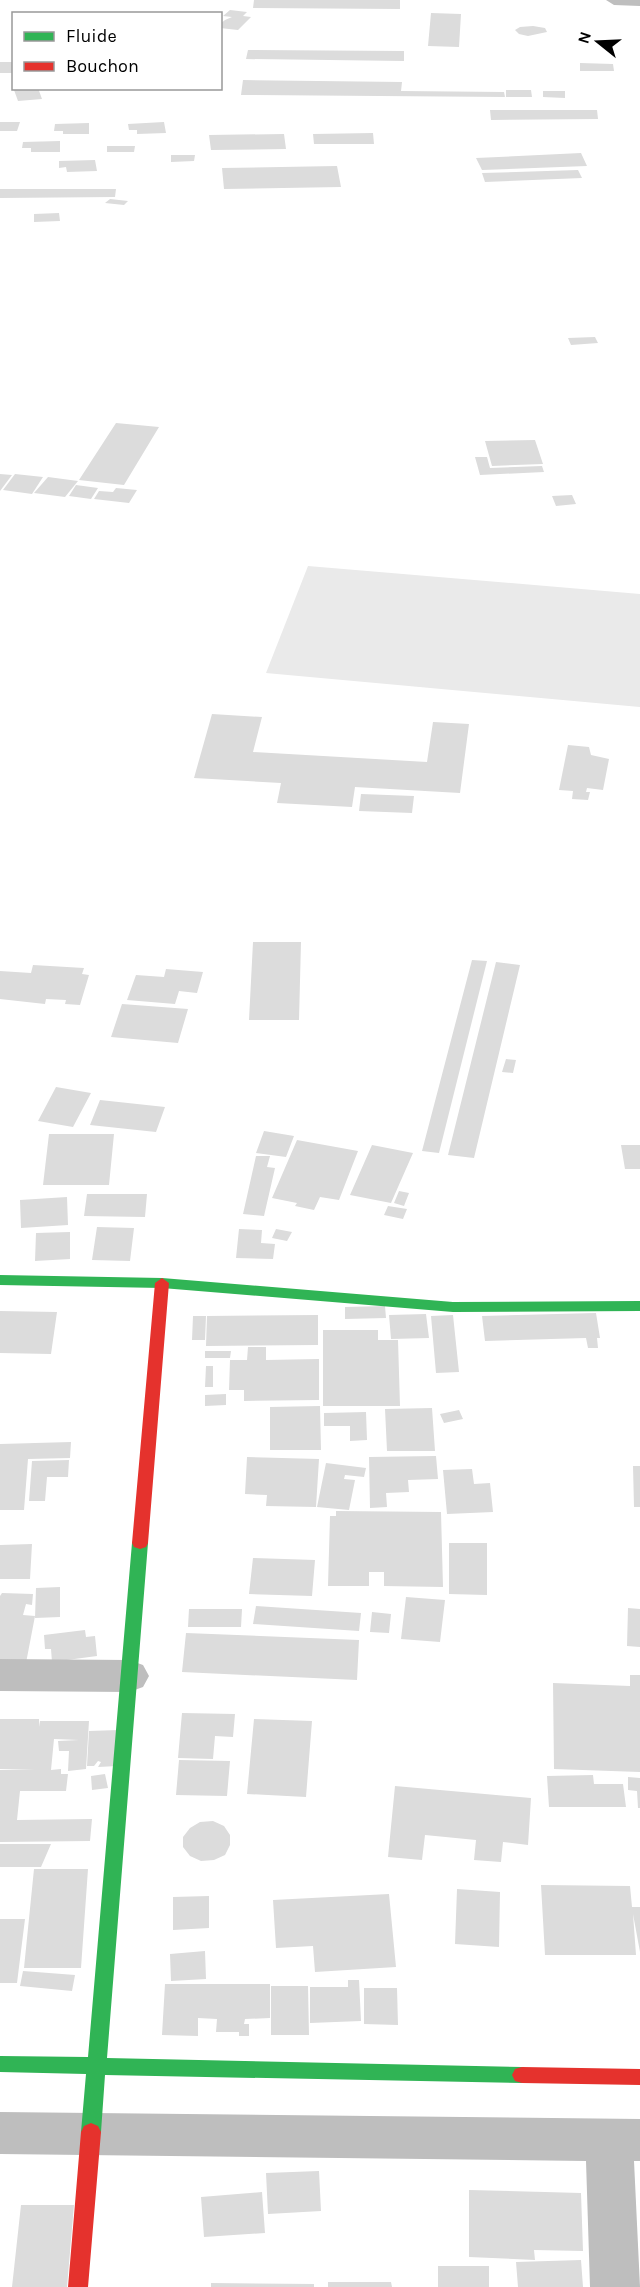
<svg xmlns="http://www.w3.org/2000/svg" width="640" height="2287" viewBox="0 0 640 2287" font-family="Karla,sans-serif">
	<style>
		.green { fill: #eaeaea }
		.building { fill: #dcdcdc }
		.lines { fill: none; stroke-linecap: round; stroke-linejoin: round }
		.street { fill: #bebebe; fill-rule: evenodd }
		.fast { fill: #30b455; fill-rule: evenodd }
		.jam { fill: #e5322d; fill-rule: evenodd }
	</style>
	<rect width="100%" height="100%" fill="#fff"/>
	<path class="green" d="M308 566 640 594V707L266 673Z"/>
	<path class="building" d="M254 0H400V9L253 8Z
		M230 10 247 12 243 16 251 17 238 30 220 28V24L225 20 232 17 223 16Z
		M431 13 461 14 459 47 428 46Z
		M533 26 545 28 547 32 528 36 519 34 515 30 520 27Z
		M248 50 404 51V61L246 59Z
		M0 62H14V73H0Z
		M580 63 613 64 614 71H580Z
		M243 80 402 82 401 91 504 92 505 97 241 95Z
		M38 88 42 99 18 101 14 90Z
		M506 90H531L532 97H506Z
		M543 91H565V98L543 97Z
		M490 110H597L598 119 491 120Z
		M0 122H20L17 131H0Z
		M164 122 166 133 137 134V130H129L128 124Z
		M89 123V134H63V131H54L55 124Z
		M373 133 374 144H314L313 134Z
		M284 134 286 149 211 150 209 135Z
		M60 141V152H31V148H22L23 142Z
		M107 146H135L134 152H107Z
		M581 153 587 166 482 170 476 158Z
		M171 155H195L194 161 171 162Z
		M95 160 97 171 67 172 66 167 59 168V161Z
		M337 166 341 187 224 189 222 168Z
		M578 170 582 178 485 182 482 173Z
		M0 189H116L115 197 0 198Z
		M110 199 128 201 124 205 105 203Z
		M59 213 60 221 34 222V214Z
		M595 337 598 343 571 345 568 338Z
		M116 423 159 427 124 485 79 480Z
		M535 440 543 464 492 466 485 441Z
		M475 457H487L490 468 542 466 544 472 480 475Z
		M0 474 12 475 0 491Z
		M15 474 43 477 32 494 3 490Z
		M48 477 78 481 65 497 34 493Z
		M76 485 98 488 91 499 69 496Z
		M116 488 137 490 129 503 94 499 99 491 113 492Z
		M572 495 576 504 556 506 552 496Z
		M212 714 262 717 253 752 427 762 433 722 469 724 460 793 355 787 352 807 277 803 281 783 194 778Z
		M568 745 589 747 591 755 609 759 603 790 587 788 586 792H590L588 800 572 799 573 791 559 790Z
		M361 794 414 796 412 813 359 811Z
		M253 942H301L299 1020H249Z
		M472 960 487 961 439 1153 422 1151Z
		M496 962 520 965 474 1158 448 1155Z
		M33 965 84 968 82 974 89 975 80 1005 65 1004 66 1000 46 999 45 1004 0 999V971L31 973Z
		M166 969 203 972 197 993 179 991 175 1004 127 1000 136 975 164 977Z
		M122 1004 188 1009 178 1043 111 1037Z
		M506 1059 516 1060 513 1073 502 1072Z
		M56 1087 91 1093 73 1127 38 1121Z
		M100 1100 165 1107 156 1132 90 1125Z
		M264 1131 294 1136 286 1157 256 1153Z
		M49 1134H114L109 1185H43Z
		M297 1140 358 1151 339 1200 320 1197 314 1210 295 1206 297 1203 272 1198Z
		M372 1145 413 1153 391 1203 350 1195Z
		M621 1145H640V1169H625Z
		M256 1156H270L267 1167 275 1168 264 1216 243 1214Z
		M399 1191 409 1193 404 1206 394 1203Z
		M87 1194H147L145 1217 84 1216Z
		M67 1197 68 1225 21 1228 20 1200Z
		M388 1206 407 1209 403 1219 384 1215Z
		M97 1227 134 1228 130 1261 92 1260Z
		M239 1229 262 1230 261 1243 275 1244 273 1259 236 1258Z
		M276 1229 292 1232 287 1241 272 1238Z
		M70 1232V1259L35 1261 36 1233Z
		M385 1306 386 1318 345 1319V1307Z
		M0 1311 57 1312 51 1354 0 1353Z
		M596 1313 600 1338H597L598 1348H588L586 1338 485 1341 482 1316Z
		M426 1314 429 1338 391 1339 389 1315Z
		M318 1315V1345L206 1346 207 1316Z
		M453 1315 459 1372 436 1373 431 1316Z
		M193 1316H206L205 1340H192Z
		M323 1330H378V1340H398L400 1406H323Z
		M248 1347H266V1360L319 1359V1400L244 1401V1390H229L230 1360H247Z
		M205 1351H231L230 1358H205Z
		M206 1366H213V1387H205Z
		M226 1394V1405L205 1406V1395Z
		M320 1406 321 1450H270V1407Z
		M432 1408 435 1451H387L385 1409Z
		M459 1410 463 1419 444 1423 440 1414Z
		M366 1412 367 1440 350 1441V1426H324V1413Z
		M71 1442 70 1458 28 1459 24 1510H0V1444Z
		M436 1456 438 1479 408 1480 409 1492 386 1493 387 1507 370 1508 369 1457Z
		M247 1457 319 1459 316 1507 266 1506 267 1495 245 1494Z
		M69 1460 68 1477H47L45 1501H29L32 1461Z
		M326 1463 366 1468 364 1477 345 1475 344 1479 355 1480 349 1510 317 1507Z
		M633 1466H640V1507H634Z
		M472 1469 474 1484 490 1483 493 1512 447 1514 443 1470Z
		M336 1511 441 1512 443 1587 384 1586V1572H369V1586H328L330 1516H336Z
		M449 1543H487V1595L449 1594Z
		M32 1544 30 1579H0V1545Z
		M253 1558 315 1560 312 1596 249 1594Z
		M60 1587V1617L35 1618 36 1588Z
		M2 1593 33 1594 32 1605 26 1604 23 1615 35 1616 26 1663 0 1662V1596Z
		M406 1597 445 1600 440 1642 401 1639Z
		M256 1606 361 1613 359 1631 253 1624Z
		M628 1608 640 1609V1647L627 1646Z
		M189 1609H242L241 1627H188Z
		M372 1612 391 1614 389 1633 370 1632Z
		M85 1630 86 1637 95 1636 97 1656 52 1662 51 1649H45L44 1635Z
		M186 1633 359 1640 357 1680 182 1672Z
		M630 1675H640V1772L554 1769 553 1683 630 1686Z
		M182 1713 235 1714 233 1737 215 1736 213 1759 178 1758Z
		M0 1719H39V1727L40 1721H89L86 1769 68 1771 69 1751H59L58 1741 79 1740 54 1739 51 1770 61 1769V1774H68L66 1791H20L17 1820 92 1819 90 1841 0 1842V1770L35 1769H0Z
		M254 1719 312 1721 306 1797 247 1794Z
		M119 1730 117 1766 98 1767 101 1762 98 1761 94 1766H87L89 1731Z
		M179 1760 230 1761 227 1796 176 1795Z
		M105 1774 108 1788 92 1790 91 1776Z
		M593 1775 594 1784H623L626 1807H549L547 1776Z
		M628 1777 640 1778V1808H638L637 1791 628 1790Z
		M395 1786 531 1798 528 1845 503 1842 501 1862 474 1860 476 1840 425 1835 422 1860 388 1857Z
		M213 1821 224 1826 230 1835V1845L225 1855 214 1860 201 1861 190 1856 183 1847V1837L190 1828 200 1822Z
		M0 1844H51L41 1867H0Z
		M34 1869H88L81 1968H24Z
		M541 1885 630 1886 632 1907H640V1952L633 1914 636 1955H545Z
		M457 1889 500 1892 499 1947 455 1944Z
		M389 1894 396 1967 315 1972 313 1946 276 1948 273 1900Z
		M209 1896V1928L173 1930V1897Z
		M0 1919H25L17 1983H0Z
		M205 1951 206 1979 171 1981 170 1954Z
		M23 1971 75 1975 72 1991 20 1986Z
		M348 1980H359L361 2021 310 2023V1987H348Z
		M165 1984H270V2018L245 2019 244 2024H249V2036H239V2032H216L217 2019 198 2018V2036L162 2035Z
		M271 1986H308L309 2035H271Z
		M364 1988H397L398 2025 364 2024Z
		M319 2171 321 2211 268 2214 266 2173Z
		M469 2190 581 2193 583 2251 534 2250 535 2260 469 2257Z
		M262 2192 265 2233 204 2237 201 2197Z
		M21 2205H74L67 2287H12Z
		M581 2260 583 2287H518L516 2262Z
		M438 2266H489V2287H438Z
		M328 2282H391L392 2287H328Z
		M211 2283 314 2284V2287H211Z"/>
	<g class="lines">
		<path class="street" d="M606 0H640V6L614 5Z
			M0 1659 129 1660 143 1665 149 1676 143 1687 129 1692 0 1691Z
			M0 2112 640 2119V2161H634L640 2287H590L586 2161 0 2154Z"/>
		<path class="fast" d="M0 1275 162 1278 453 1302 640 1301V1311L453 1312 162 1288 0 1285Z
			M140 1537 146 1539 148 1543 107 2058 522 2067 529 2069 532 2075 529 2081 522 2083 105 2075 101 2132 98 2138 91 2141 84 2138 81 2132 86 2074 0 2072V2056L88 2057 132 1543 134 1539Z"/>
		<path class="jam" d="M162 1278 169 1283 148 1543 146 1547 140 1549 134 1547 132 1543 155 1283Z
			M522 2067 640 2069V2085L522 2083 515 2081 512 2075 515 2069Z
			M91 2123 98 2126 101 2132 88 2287H68L81 2132 84 2126Z"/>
	</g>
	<rect x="12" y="12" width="210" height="78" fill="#ffffff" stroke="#999999" stroke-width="1.5"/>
	<rect x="24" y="32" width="30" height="9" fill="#30b455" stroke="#999999" stroke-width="1.5"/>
	<text x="66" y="42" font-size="18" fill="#000000">Fluide</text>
	<rect x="24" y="62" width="30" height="9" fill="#e5322d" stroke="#999999" stroke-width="1.5"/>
	<text x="66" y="72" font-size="18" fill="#000000">Bouchon</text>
	<g transform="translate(598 42) rotate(288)" stroke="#ffffff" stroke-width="4.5" paint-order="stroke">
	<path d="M0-4.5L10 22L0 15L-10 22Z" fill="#000000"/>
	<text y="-9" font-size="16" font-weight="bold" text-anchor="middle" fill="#000000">N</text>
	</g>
</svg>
